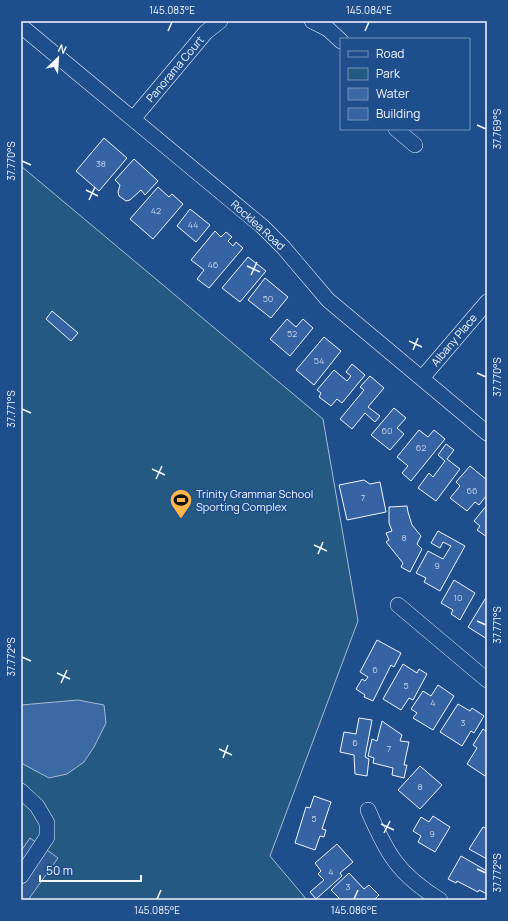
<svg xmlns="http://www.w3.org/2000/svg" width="508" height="921" viewBox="0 0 508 921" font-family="Manrope,sans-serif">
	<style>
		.green { fill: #245a82; stroke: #a8bbd7 }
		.parking { fill: #305b95; stroke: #a8bbd7 }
		.water { fill: #3b69a3; stroke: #a8bbd7 }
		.building { fill: #3563a3; stroke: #f2f6ff }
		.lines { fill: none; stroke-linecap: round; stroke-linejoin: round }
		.minor-casing { stroke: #f2f6ff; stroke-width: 16 }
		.minor { stroke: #1f4e8c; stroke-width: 15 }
		.ticks { fill: none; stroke: #f2f6ff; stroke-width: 1.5 }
		.labels { text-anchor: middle; stroke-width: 3; stroke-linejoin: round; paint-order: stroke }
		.number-label { font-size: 9px; fill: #c3d1e8 }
		.street-label { font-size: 11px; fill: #f2f6ff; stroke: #1f4e8c }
		.poi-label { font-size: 11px; fill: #f2f6ff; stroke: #1f4e8c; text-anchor: start }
		.neatline { fill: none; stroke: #f2f6ff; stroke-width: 1.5 }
		.ticks-label { font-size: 10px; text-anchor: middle; fill: #f2f6ff }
	</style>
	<rect width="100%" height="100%" fill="#1f4e8c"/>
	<path class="green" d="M21 166 323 419 358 621 270 856 307 900H21Z"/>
	<path class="parking" d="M30 838 58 858 28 900H21V851Z"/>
	<path class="water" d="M78 700 104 705 106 723 94 747 84 762 67 774 49 778 21 763V705Z"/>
	<path class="building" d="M104 138 127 158 99 191 76 171Z
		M134 159 158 181 145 195 141 190 130 200 126 201 119 196 118 192 120 185 115 180Z
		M158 187 169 197 172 194 183 204 153 239 130 219Z
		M190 209 210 225 196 242 177 226Z
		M215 231 221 237 226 232 232 237 228 241 233 246 236 242 243 248 209 288 197 279 204 270 191 260Z
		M248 257 266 271 240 302 222 288Z
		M265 278 288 297 271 318 248 300Z
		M52 311 78 333 71 341 46 319Z
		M287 319 296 327 303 319 313 328 290 356 270 339Z
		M324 337 341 351 314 385 296 370Z
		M352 364 365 375 342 403 337 399 331 406 319 397 321 393 317 390 334 370 347 381 351 376 346 372Z
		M370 376 384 388 368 407 380 416 375 422 365 413 352 429 340 419 364 390 360 387Z
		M394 408 406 418 397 428 404 434 390 450 371 435Z
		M419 430 428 437 434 430 445 439 411 481 402 473 408 466 397 457Z
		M446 444 454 450 447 459 460 469 436 501 418 488 429 473 433 477 445 461 438 455Z
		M470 466 487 480V495L479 505 475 502 467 511 450 498 460 486 456 482Z
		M364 480 370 484 380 482 386 512 347 520 339 485Z
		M487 505V537L477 530 480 526 474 521Z
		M407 506 408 512 412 525 421 536 417 544 422 549 410 572 401 567 403 563 386 542 389 540 386 533 392 531 389 523V507Z
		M438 531 465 546 440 591 424 582 426 578 416 573 428 551 443 559 451 546 443 542 440 548 431 543Z
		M454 580 475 593 460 620 451 614 453 610 441 603Z
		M487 596V639L468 627Z
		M377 640 401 653 394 667 391 665 373 701 364 697 365 695 356 689 362 679 365 681 368 677 360 672Z
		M403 664 417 673 419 669 427 674 413 700 409 698 401 710 383 699Z
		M438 685 454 696 433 730 413 718 417 713 411 709 423 691 431 696Z
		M458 704 470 711 472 708 484 716 474 733 471 731 462 746 440 732Z
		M359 718 372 720 365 757 369 759 367 776 355 774 354 755 340 752 344 732 356 734Z
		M382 721 402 735 400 741 409 742 404 765H407L404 778 392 775 393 768 373 763 374 758 368 756 372 739 377 741Z
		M483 729 487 732V773L485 776 467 764 477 748 473 745Z
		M420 766 442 785 420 809 398 790Z
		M314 796 331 802 322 829 326 830 324 837 320 836 315 850 295 843 306 807 310 808Z
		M433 816 450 827 435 852 418 842 421 836 413 831 421 817 429 822Z
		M483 827 487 829V859L469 849Z
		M337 844 353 862 340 873 342 876 316 899 310 892 324 880 318 874 321 871 315 863Z
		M461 856 487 871V894L479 890 478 892 457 881 456 883 448 879Z
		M349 873 364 889 369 885 379 895 374 900H337L339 898 331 890Z"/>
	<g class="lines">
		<g class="minor-casing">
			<path id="minor" d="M312 21 328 29 341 41
				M21 26 263 227 283 247 328 300 487 433
				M133 119 206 32 220 21
				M396 129 415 145
				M422 378 487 302
				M398 605 487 680
				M21 791 37 806 47 823V837L21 876
				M368 810C387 854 398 874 440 900"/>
		</g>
		<use href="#minor" class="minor"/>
	</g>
	<path class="ticks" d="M168 31 172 22M365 31 369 22M477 125 486 129M22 161 31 165M86 190 98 196M89 200 95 187M247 266 260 272M251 275 257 262M409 341 422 347M413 350 418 338M477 373 486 377M22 409 31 413M152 469 165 475M156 479 162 466M314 545 327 551M318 554 323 542M477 621 486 625M22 657 31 661M57 673 70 679M61 683 67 670M219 749 232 755M223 758 228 745M381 824 394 830M384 833 390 821M477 869 486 873M157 899 161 890M354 899 358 890"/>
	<defs>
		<g id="stadium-pin" transform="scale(1.15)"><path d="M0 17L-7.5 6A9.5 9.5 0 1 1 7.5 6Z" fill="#ffb74d" stroke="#1f4e8c"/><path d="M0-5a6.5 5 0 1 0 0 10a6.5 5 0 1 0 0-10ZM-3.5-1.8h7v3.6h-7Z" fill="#111"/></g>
	</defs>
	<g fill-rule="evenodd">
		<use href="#stadium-pin" x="181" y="500"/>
	</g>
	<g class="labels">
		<g class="number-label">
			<text x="101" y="167">38</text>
			<text x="156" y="214">42</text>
			<text x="193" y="228">44</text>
			<text x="213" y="268">46</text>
			<text x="268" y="302">50</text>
			<text x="292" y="337">52</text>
			<text x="319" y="364">54</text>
			<text x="387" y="434">60</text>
			<text x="421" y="451">62</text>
			<text x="472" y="494">66</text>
			<text x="363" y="501">7</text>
			<text x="404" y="541">8</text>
			<text x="437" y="569">9</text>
			<text x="458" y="601">10</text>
			<text x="375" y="673">6</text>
			<text x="406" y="689">5</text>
			<text x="433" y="706">4</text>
			<text x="463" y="726">3</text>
			<text x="355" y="746">6</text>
			<text x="389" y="752">7</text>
			<text x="420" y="790">8</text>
			<text x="314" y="822">5</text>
			<text x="432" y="837">9</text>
			<text x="331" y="875">4</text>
			<text x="348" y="890">3</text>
		</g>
		<g class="street-label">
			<text transform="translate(175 69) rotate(-50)" y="4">Panorama Court</text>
			<text transform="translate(258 225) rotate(42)" y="4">Rocklea Road</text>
			<text transform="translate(454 340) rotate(-50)" y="4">Albany Place</text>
		</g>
		<g class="poi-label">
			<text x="196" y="498">Trinity Grammar School<tspan x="196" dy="13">Sporting Complex</tspan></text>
		</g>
	</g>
	<rect width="508" height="921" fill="none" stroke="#1f4e8c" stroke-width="44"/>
	<rect x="340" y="38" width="130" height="92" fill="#1f4e8c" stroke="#7391ba"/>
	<rect x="348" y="51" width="20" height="6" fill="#1f4e8c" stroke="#7391ba"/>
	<text x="376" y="58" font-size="12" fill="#f2f6ff">Road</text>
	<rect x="348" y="68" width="20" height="12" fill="#245a82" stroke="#7391ba"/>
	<text x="376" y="78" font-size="12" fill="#f2f6ff">Park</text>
	<rect x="348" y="88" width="20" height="12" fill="#3b69a3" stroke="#7391ba"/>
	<text x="376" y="98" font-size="12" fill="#f2f6ff">Water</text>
	<rect x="348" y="108" width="20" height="12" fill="#3563a3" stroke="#7391ba"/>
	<text x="376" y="118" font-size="12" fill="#f2f6ff">Building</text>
	<g transform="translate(58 58) rotate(25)" stroke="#1f4e8c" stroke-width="3" paint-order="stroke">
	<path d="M0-3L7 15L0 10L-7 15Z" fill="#f2f6ff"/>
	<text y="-6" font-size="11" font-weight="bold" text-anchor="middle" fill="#f2f6ff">N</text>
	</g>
	<path d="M40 875v6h101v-6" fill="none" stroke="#f2f6ff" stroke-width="2"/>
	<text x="46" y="875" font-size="12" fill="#f2f6ff" stroke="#1f4e8c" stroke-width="3" paint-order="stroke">50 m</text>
	<rect x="22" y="22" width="464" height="877" class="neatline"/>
	<g class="ticks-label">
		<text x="172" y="14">145.083°E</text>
		<text x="369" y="14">145.084°E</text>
		<text transform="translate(497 129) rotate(-90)" y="4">37.769°S</text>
		<text transform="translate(11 161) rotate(-90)" y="4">37.770°S</text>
		<text transform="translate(497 377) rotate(-90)" y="4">37.770°S</text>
		<text transform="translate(11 409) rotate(-90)" y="4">37.771°S</text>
		<text transform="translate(497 625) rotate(-90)" y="4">37.771°S</text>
		<text transform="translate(11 657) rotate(-90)" y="4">37.772°S</text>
		<text transform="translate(497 873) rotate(-90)" y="4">37.772°S</text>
		<text x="157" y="914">145.085°E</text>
		<text x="354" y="914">145.086°E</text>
	</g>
</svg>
